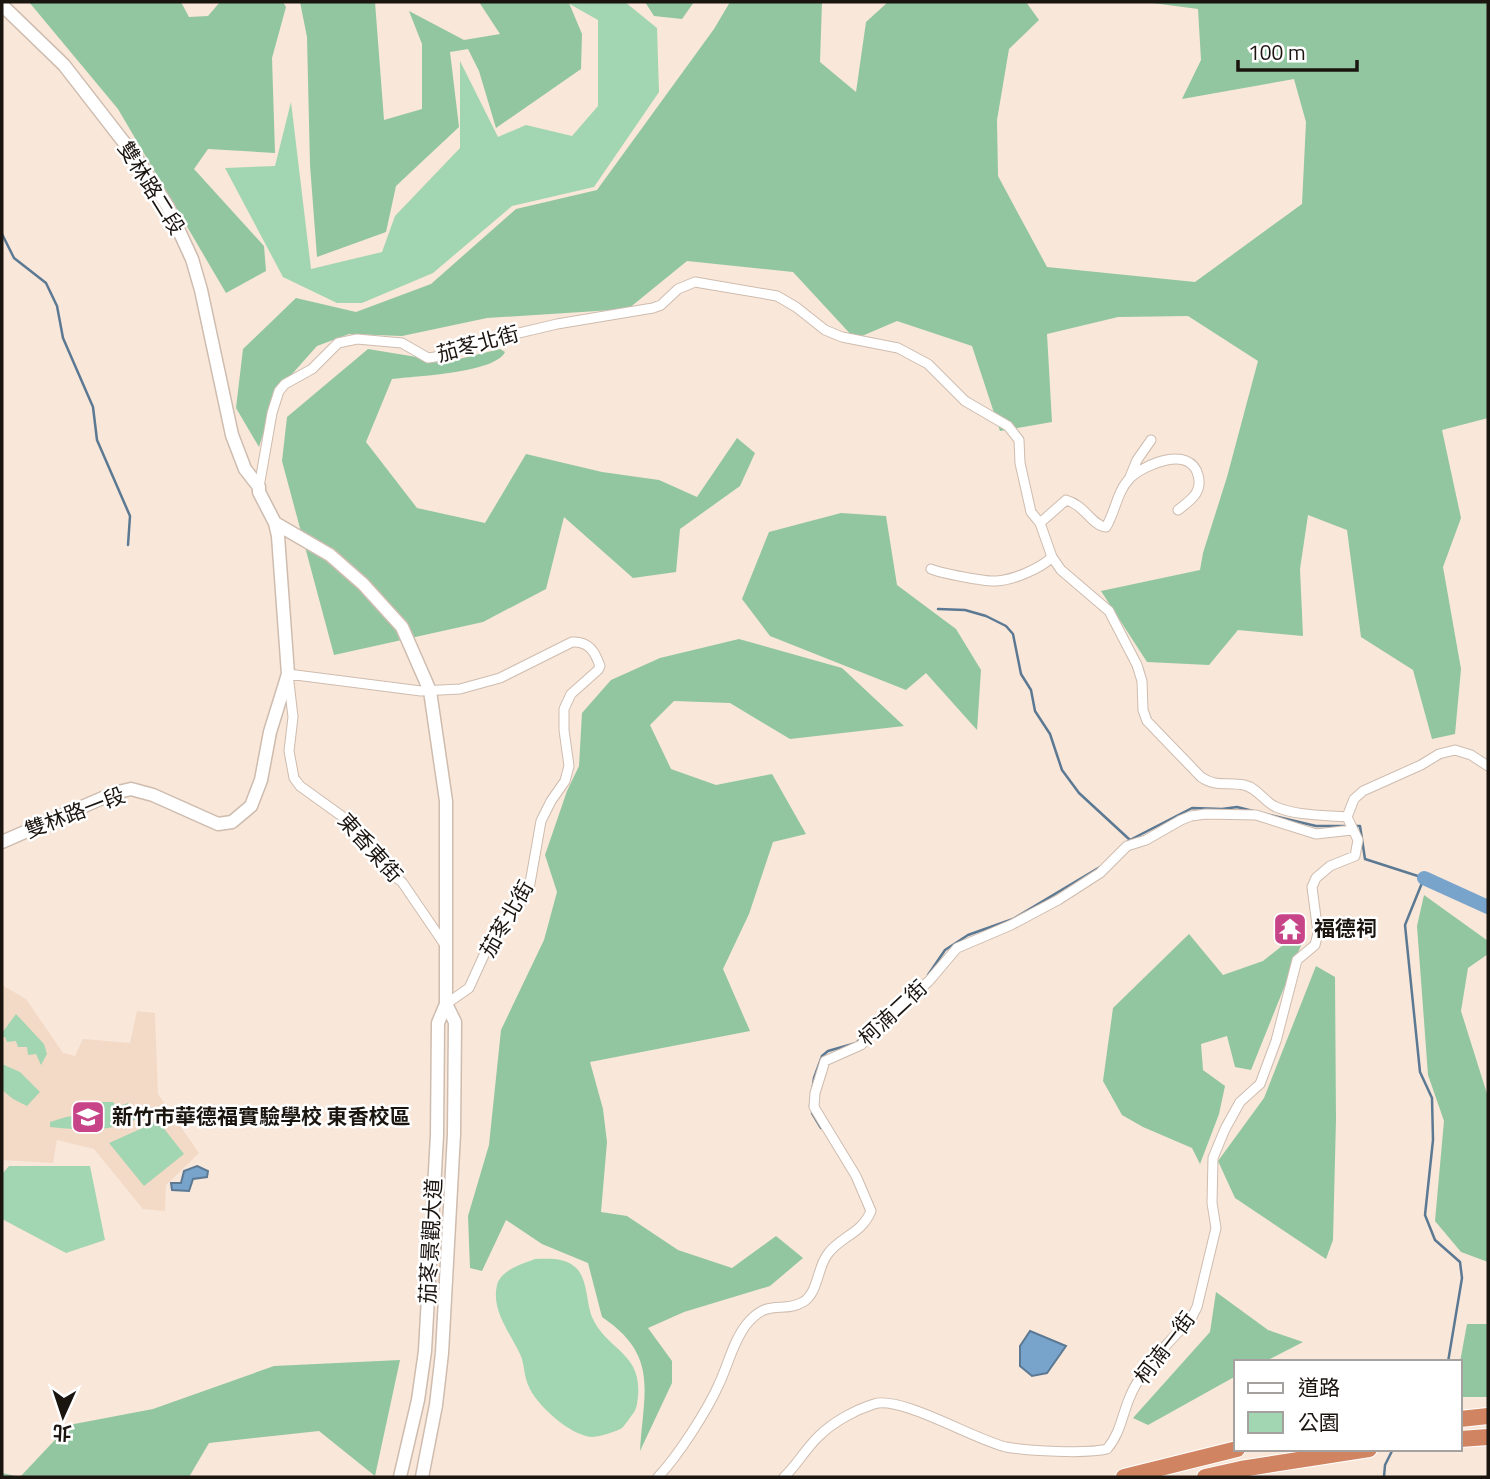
<svg xmlns="http://www.w3.org/2000/svg" width="1490" height="1479" viewBox="0 0 1490 1479" font-family="'Titillium Web','Noto Sans TC',sans-serif">
	<style>
		.built { fill: #f3dac7 }
		.green { fill: #a2d5b1 }
		.forest { fill: #91c6a1 }
		.water { fill: #78a4cc; stroke: #5c7994; stroke-width: 2 }
		.lines { fill: none; stroke-linecap: round; stroke-linejoin: round }
		.stream { stroke: #5c7994; stroke-width: 2.5 }
		.river { stroke: #78a4cc; stroke-width: 14 }
		.street-casing { stroke: #cebcaf; stroke-width: 11 }
		.secondary-casing { stroke: #cebcaf; stroke-width: 15 }
		.highway-casing { stroke: #fff; stroke-width: 18 }
		.street { stroke: #fff; stroke-width: 9 }
		.secondary { stroke: #fff; stroke-width: 12 }
		.highway { stroke: #d18461; stroke-width: 16 }
		.labels { text-anchor: middle; stroke-width: 5; stroke-linejoin: round; paint-order: stroke }
		.street-label { font-size: 21px; fill: #1b1510; stroke: #fff }
		.poi-label { font-size: 21px; font-weight: bold; fill: #1b1510; stroke: #fff; text-anchor: start }
	</style>
	<rect width="100%" height="100%" fill="#f9e7d9"/>
	<path class="built" d="M2 985 26 999 63 1053 75 1056 83 1039 130 1043 137 1011 155 1013 158 1094 199 1153 166 1185 165 1211 143 1209 94 1149 57 1140 53 1163 2 1160Z"/>
	<path class="green" d="M566 2H625L657 28 659 92 594 187 512 206 433 273 362 303H337L283 277 225 168 275 166 291 102 311 269 382 252 395 216 460 148V61L498 137 526 125 572 136 598 106V20Z
		M16 1014 44 1044 47 1054 41 1065 36 1054 28 1055 27 1047H18L16 1041 7 1042 5 1037H2V1033Z
		M2 1064 20 1072 40 1092 27 1106 13 1099 2 1090Z
		M90 1102H113L117 1107 128 1103 137 1119C108 1133 81 1130 50 1127V1122L66 1117 89 1114 93 1107Z
		M158 1121 184 1154 144 1186 109 1143Z
		M9 1166H90L105 1240 66 1253 2 1219V1174Z
		M535 1259C549 1259 563 1257 575 1267 588 1278 586 1302 592 1317 606 1350 642 1352 638 1396 637 1404 637 1409 632 1415 629 1419 625 1425 622 1428 616 1432 598 1437 591 1437 570 1435 539 1407 530 1389 523 1376 525 1364 520 1354 510 1332 491 1311 497 1285 501 1270 522 1264 535 1259Z"/>
	<path class="forest" d="M29 2H181L189 17 208 16 220 2H283L286 7 272 58 275 153 208 149 194 169 264 246 266 271 226 293 118 109Z
		M300 2H375L384 120 422 109V44L409 11 464 40 500 34 479 2H566L569 3 582 34 581 69 496 128 479 71 468 49 450 52 459 127 396 186 386 232 317 257 310 165 307 37Z
		M645 2H694L682 19 654 16Z
		M730 2H822L820 62 856 92 866 22 888 2H1026L1039 20 1009 49 997 120 998 176 1047 267 1195 282 1302 204 1306 122 1294 79 1182 99 1201 60 1198 9 1145 2H1488V418L1442 430 1461 518 1443 567 1461 669 1455 734 1432 739 1413 670 1361 637 1347 530 1308 515 1300 569 1303 636 1238 630 1209 665 1147 662 1101 591 1200 570 1203 553 1227 477 1258 361 1188 316 1118 317 1047 334 1052 422 1000 431 972 346 897 321 855 339 793 272 687 261 628 309 487 318 402 336 349 334 317 346 276 392 259 447 236 408 243 349 296 298 356 312 431 284 516 209 597 190 714 29Z
		M368 349 447 362 500 349 505 352C495 373 416 376 392 379L366 442 417 508 485 523 526 454 602 472 659 480 697 497 737 438 755 453 740 486 680 529 676 572 633 578 564 517 546 589 483 622 334 655 282 461 287 417Z
		M841 513 886 516 897 585 956 629 981 670 977 730 926 673 906 690 770 636 742 599 769 532Z
		M739 639 842 668 904 726 790 739 730 703 674 701 650 725 671 769 716 785 772 774 806 834 773 842 749 914 723 969 750 1031 590 1062 603 1109 607 1142 601 1212 627 1216 678 1250 732 1268 776 1236 803 1258 770 1286 684 1312 648 1328 672 1361V1383L640 1451C643 1393 660 1356 602 1317L588 1263 542 1244 506 1220 482 1271 470 1268 468 1216 489 1145 501 1030 544 940 557 892 545 855 567 791 579 766 582 713 611 680 660 658Z
		M1424 895 1488 941V954L1468 968 1461 1011 1488 1097V1262L1461 1252 1435 1221 1444 1121 1428 1075 1417 926Z
		M1189 934 1223 975 1263 961 1292 938 1302 943 1251 1070 1235 1067 1227 1036 1201 1044 1203 1070 1225 1086 1219 1114 1200 1164 1192 1148 1143 1127 1122 1115 1103 1081 1113 1008Z
		M1316 966 1335 977 1336 1119 1333 1240 1326 1259 1235 1198 1218 1161 1264 1098Z
		M1216 1292 1268 1330 1303 1342 1264 1362H1236V1376L1148 1425 1133 1418 1210 1332Z
		M1467 1324H1488V1397H1460V1362Z
		M400 1360 375 1476 319 1431 209 1443 189 1477H2V1473L20 1477 69 1425 153 1409 274 1366Z"/>
	<path class="water" d="M197 1166 208 1171 207 1177 193 1179 189 1191 172 1190 171 1183H181L184 1171Z
		M1030 1331 1066 1346 1047 1373 1032 1376 1020 1366V1346Z"/>
	<g class="lines">
		<path class="stream" d="M2 234 14 258 46 283 57 306 63 338 93 407 97 440 130 516 128 545
			M938 609 965 610 986 616 1006 626 1013 634 1021 674 1031 690 1035 711 1050 734 1062 770 1079 793 1130 840
			M1266 814 1316 826H1349
			M1355 826H1360L1365 859 1424 878 1405 925 1420 1072 1432 1098 1433 1140 1425 1215 1435 1240 1460 1262 1462 1278 1448 1362
			M1128 841 1192 808 1222 809 1237 807 1253 811
			M928 975 945 950 968 935 1013 919 1100 867
			M810 1106 814 1078 822 1056 828 1051 856 1043 886 1012 903 998
			M812 1113 821 1128
			M1384 1477 1385 1465 1393 1449"/>
		<path class="river" d="M1424 878 1488 907"/>
		<g class="street-casing">
			<path id="street" d="M1130 477 1137 460 1151 440
				M259 487 272 413 279 391 285 384 312 369 338 343 357 339 402 343 428 358 435 357 465 346 557 324 653 308 661 305 678 289 695 282 777 296 796 307 825 330 842 337 898 348 928 364 965 401 1008 426 1019 440 1020 463 1031 512 1040 523 1052 557 1061 570 1109 611 1137 665 1142 681 1143 710 1147 721 1201 777C1215 787 1228 782 1244 785 1258 788 1264 802 1276 807 1298 816 1324 815 1347 817
				M1040 523 1066 500C1085 505 1092 526 1106 527 1115 513 1117 491 1130 478 1145 464 1190 445 1198 475 1200 482 1199 490 1194 496 1190 501 1183 506 1178 510
				M931 569C940 573 986 582 996 581 1013 580 1040 569 1052 557
				M445 945 402 882 381 866 343 817 300 786 294 778 289 751 293 717 288 674 421 691 460 689 500 678 572 642C589 641 595 652 600 666L598 670 571 694 564 709V730L569 766 565 781 551 801 541 821 529 889 515 911 494 933 469 988 446 1004
				M658 1477C678 1456 707 1411 719 1384 728 1365 733 1342 746 1325 768 1297 782 1314 803 1302 818 1293 817 1269 827 1255 840 1236 861 1235 871 1211L856 1176 814 1107 815 1093 825 1061 861 1045 891 1014 929 981 957 948 1011 925 1058 900 1100 873 1127 846 1146 840 1181 820 1191 816 1206 814 1256 815 1316 834 1352 830
				M784 1477C797 1465 806 1448 819 1436 833 1422 855 1410 874 1404 900 1395 975 1440 1006 1447 1027 1451 1087 1454 1107 1449 1120 1434 1122 1416 1129 1399 1141 1368 1170 1342 1192 1317L1197 1307 1216 1228 1212 1203 1213 1158 1225 1129 1240 1102 1260 1084 1276 1041 1297 960 1315 945 1318 933 1312 887 1316 878 1330 866 1355 856 1358 840 1347 817 1354 799 1363 791 1421 765 1439 754 1455 750 1471 755 1488 766"/>
		</g>
		<g class="secondary-casing">
			<path id="secondary" d="M2 5 64 65 140 163 168 207 192 259 201 290 232 435 245 469 259 487V492L275 523 278 536 288 674 270 732 261 780 251 806 232 822 218 824 153 795 131 789 114 793 2 842
				M275 523 330 555 363 584 402 627 430 691 446 801V1004L438 1023 437 1135 425 1351 418 1400 400 1477
				M422 1477 436 1405 442 1353 454 1134 455 1022 446 1004"/>
		</g>
		<g class="highway-casing">
			<path id="highway" d="M1460 1419 1488 1416
				M1460 1439 1488 1437
				M1124 1477 1237 1449
				M1205 1477 1241 1469 1369 1449"/>
		</g>
		<use href="#street" class="street"/>
		<use href="#secondary" class="secondary"/>
		<use href="#highway" class="highway"/>
	</g>
	<defs>
		<g id="temple-square" transform="scale(1.75)"><rect x="-9" y="-9" width="18" height="18" rx="4" fill="#c84488" stroke="#fff"/><path d="M0-6L5-2H3V0L6.5 2.5H4V6H1.5V3h-3V6H-4V2.5H-6.5L-3 0V-2H-5Z" fill="#fff"/></g>
		<g id="school-square" transform="scale(1.75)"><rect x="-9" y="-9" width="18" height="18" rx="4" fill="#c84488" stroke="#fff"/><path d="M0-5L7-2L0 1L-7-2ZM-4 1L0 2.5L4 1V4Q0 6-4 4Z" fill="#fff"/></g>
	</defs>
	<g fill-rule="evenodd">
		<use href="#temple-square" x="1290" y="929"/>
		<use href="#school-square" x="88" y="1117"/>
	</g>
	<g class="labels">
		<g class="street-label">
			<text transform="translate(151 188) rotate(58)" y="7">雙林路二段</text>
			<text transform="translate(478 344) rotate(-15)" y="7">茄苳北街</text>
			<text transform="translate(75 813) rotate(-21)" y="7">雙林路一段</text>
			<text transform="translate(370 848) rotate(48)" y="7">東香東街</text>
			<text transform="translate(507 919) rotate(-60)" y="7">茄苳北街</text>
			<text transform="translate(893 1013) rotate(-43)" y="7">柯湳二街</text>
			<text transform="translate(431 1241) rotate(-87)" y="7">茄苳景觀大道</text>
			<text transform="translate(1165 1348) rotate(-53)" y="7">柯湳一街</text>
		</g>
		<g class="poi-label">
			<text x="1314" y="936">福德祠</text>
			<text x="112" y="1124">新竹市華德福實驗學校 東香校區</text>
		</g>
	</g>
	<rect width="1490" height="1479" fill="none" stroke="#1b1510" stroke-width="7"/>
	<rect x="1234" y="1360" width="228" height="91" fill="#ffffff" stroke="#a4a19f" stroke-width="2"/>
	<rect x="1248" y="1383" width="35" height="10" fill="#ffffff" stroke="#a4a19f" stroke-width="2"/>
	<text x="1298" y="1395" font-size="21" fill="#1b1510">道路</text>
	<rect x="1248" y="1412" width="35" height="21" fill="#a2d5b1" stroke="#a4a19f" stroke-width="2"/>
	<text x="1298" y="1430" font-size="21" fill="#1b1510">公園</text>
	<g transform="translate(63 1416) rotate(183)" stroke="#ffffff" stroke-width="5" paint-order="stroke">
	<path d="M0-5L12 26L0 18L-12 26Z" fill="#1b1510"/>
	<text y="-10" font-size="19" font-weight="bold" text-anchor="middle" fill="#1b1510">北</text>
	</g>
	<path d="M1238 60v10h119v-10" fill="none" stroke="#1b1510" stroke-width="3.5"/>
	<text x="1248" y="60" font-size="21" fill="#1b1510" stroke="#ffffff" stroke-width="5" paint-order="stroke">100 m</text>
</svg>
